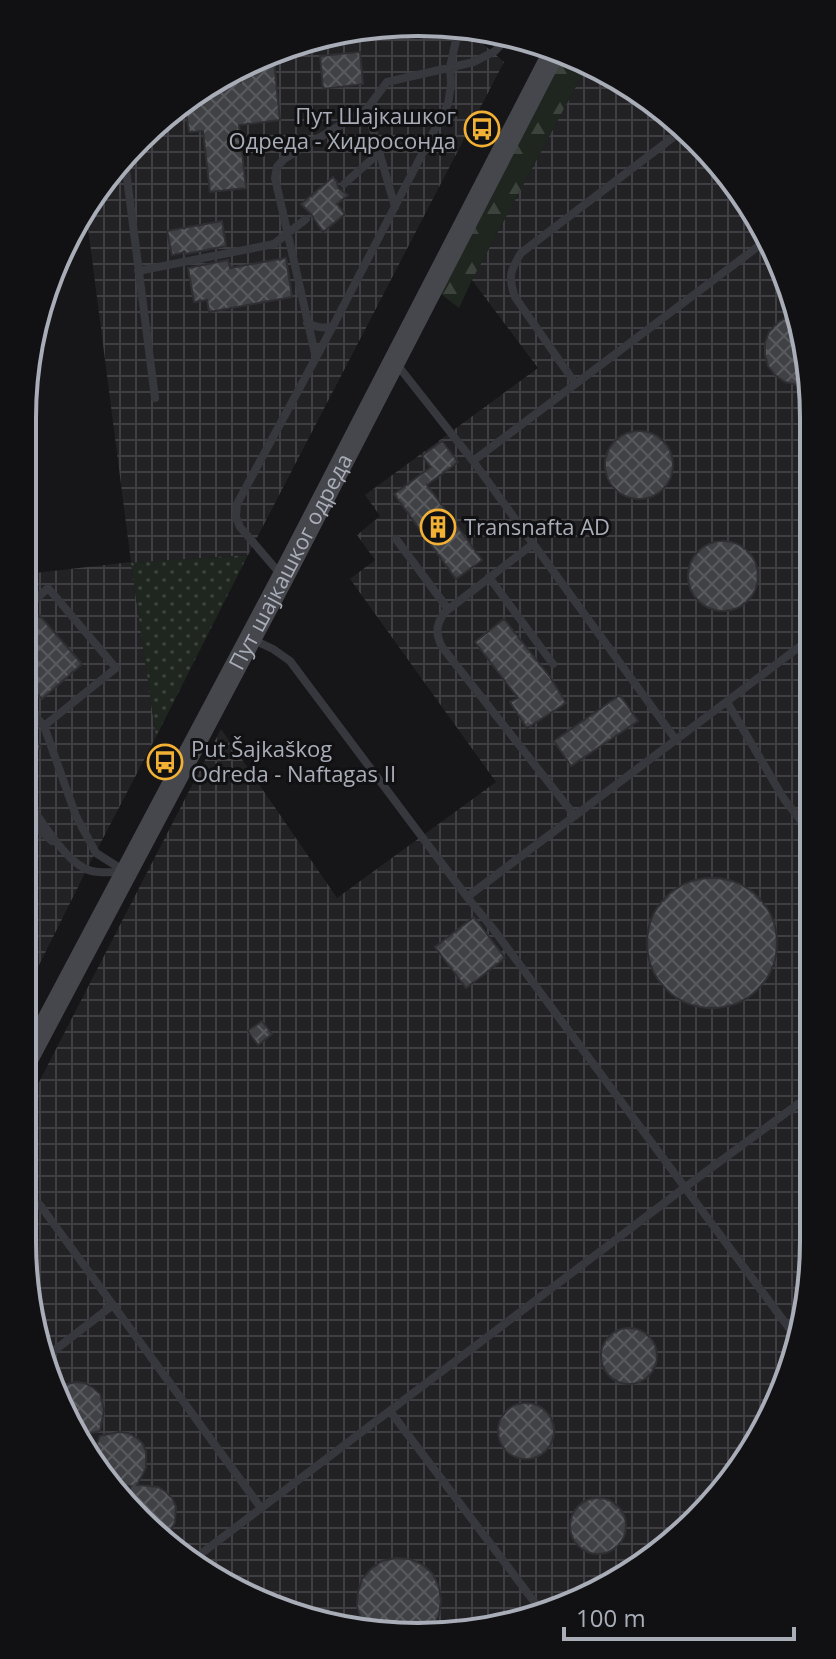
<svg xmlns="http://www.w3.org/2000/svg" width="836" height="1659" viewBox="0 0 836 1659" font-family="'Open Sans',sans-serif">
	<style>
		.industrial { fill: url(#industrial-grid) }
		.grass { fill: url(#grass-dots) }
		.forest { fill: url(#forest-firs) }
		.building { fill: url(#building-cross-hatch); stroke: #303034; stroke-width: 2 }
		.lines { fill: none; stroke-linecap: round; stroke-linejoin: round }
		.lane { stroke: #37383d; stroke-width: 8 }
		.secondary { stroke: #45474d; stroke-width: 22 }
		.labels { text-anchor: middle; stroke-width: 6; stroke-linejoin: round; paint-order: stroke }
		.poi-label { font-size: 22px; fill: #a8adb8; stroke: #111113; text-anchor: start }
		.street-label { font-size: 22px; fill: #a8adb8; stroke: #111113 }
		.rim { fill: none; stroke: #a8adb8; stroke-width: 4 }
	</style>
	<defs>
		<pattern id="industrial-grid" width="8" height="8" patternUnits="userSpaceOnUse" patternTransform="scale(2)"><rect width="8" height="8" fill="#222225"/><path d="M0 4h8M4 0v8" fill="none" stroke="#3f3f43"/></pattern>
		<pattern id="grass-dots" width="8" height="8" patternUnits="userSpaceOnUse" patternTransform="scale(2)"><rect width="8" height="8" fill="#1e261f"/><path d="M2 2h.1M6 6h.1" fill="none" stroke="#3c433d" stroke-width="1.8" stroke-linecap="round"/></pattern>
		<pattern id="forest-firs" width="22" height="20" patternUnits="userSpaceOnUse" patternTransform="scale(2)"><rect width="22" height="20" fill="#1e261f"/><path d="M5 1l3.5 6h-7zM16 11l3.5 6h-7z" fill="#3c433d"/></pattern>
		<pattern id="building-cross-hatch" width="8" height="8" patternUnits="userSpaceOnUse" patternTransform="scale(2)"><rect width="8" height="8" fill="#404145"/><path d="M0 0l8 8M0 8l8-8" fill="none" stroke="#595a5e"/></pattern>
	</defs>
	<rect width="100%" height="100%" fill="#161618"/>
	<path class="industrial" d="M443 23 488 35 482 43 504 62 248 555 131 563 156 737 89 865 22 999 23 583 35 573 131 562 86 212 157 121 290 43Z
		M589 62 659 104 732 177 784 266 811 366 813 1266 773 1416 698 1521 593 1596 469 1634 340 1629 198 1571 104 1482 43 1369 22 1241V1115L221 729 337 898 496 782 350 579 375 560 357 535 380 516 365 495 538 368 472 280Z"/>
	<path class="grass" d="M248 555 156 737 131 563Z"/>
	<path class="forest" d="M564 55 589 62 472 280 459 308 437 291Z"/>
	<path class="building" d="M360 52 363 84 323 89 320 56Z
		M273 53 280 120 239 125 246 188 210 192 203 131 189 132 185 104 220 84 241 82 240 72Z
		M333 177 337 182 338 188 348 195 337 204 345 214 323 232 311 214 301 204Z
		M222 221 226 246 185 254V252L172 255 167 231Z
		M286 258 292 297 209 312 207 300 194 302 188 268 228 260 230 268Z
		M797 316 811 366V383L797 385 785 382 775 375 768 366 765 355V343L769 332 777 323 787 317Z
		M605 465a34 34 0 1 1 68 0a34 34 0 1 1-68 0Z
		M442 441 458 462 427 485 482 560 456 579 394 494 431 467 422 456Z
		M688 576a35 35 0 1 1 70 0a35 35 0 1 1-70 0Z
		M40 616 82 664 42 699 23 676V631Z
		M504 619 550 677 566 703 527 728 510 702 518 698 475 642Z
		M620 695 638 721 571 766 554 741Z
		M22 725 41 747 22 763Z
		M647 943a65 65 0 1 1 130 0a65 65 0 1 1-130 0Z
		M474 917 505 958 466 988 435 947Z
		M262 1021 272 1034 258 1045 248 1031Z
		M601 1356a28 28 0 1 1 56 0a28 28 0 1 1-56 0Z
		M76 1382 85 1383 93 1388 100 1394 104 1410 100 1431 79 1436 56 1393 67 1384Z
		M498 1431a28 28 0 1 1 56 0a28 28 0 1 1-56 0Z
		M119 1432 128 1433 136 1437 143 1444 146 1452V1468L137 1485 158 1487 166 1492 172 1498 176 1507 175 1522 172 1529 163 1538 125 1502 131 1486H115L107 1483 102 1479 93 1462V1454L100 1436Z
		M570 1526a28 28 0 1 1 56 0a28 28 0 1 1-56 0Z
		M396 1558 410 1559 423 1565 433 1574 439 1587 441 1601 439 1615 432 1627 425 1632 370 1630 361 1619 357 1606 358 1592 362 1579 371 1569 382 1561Z"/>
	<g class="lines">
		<path class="lane" d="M367 109 395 207
			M125 162 155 398
			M344 184 380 152
			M138 271 274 244 306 219
			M307 323C316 327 323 329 333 326
			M316 358 275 178 277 167 284 159 367 109 387 82 474 62 495 51 506 39
			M395 362 473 461 676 740
			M575 383 515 297C508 277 510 271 521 253L684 129
			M473 461 768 239
			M396 539 448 609
			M533 544 445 612C436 624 435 633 442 647L575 816
			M282 576 240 527 236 517 237 504 333 326 448 104 451 84 450 67 459 27
			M489 577 553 664
			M23 611 48 588 116 668 44 726
			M252 639 273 649 290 661 467 897 494 930 795 1336
			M23 701 44 726 76 816 96 853 126 872
			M727 702 784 799 812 835
			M22 794C38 815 62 857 84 868 94 874 110 872 122 872
			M22 822 38 829 52 841
			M467 897 811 638
			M40 1205 261 1508
			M42 1360 113 1305
			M390 1411 542 1612
			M190 1562 684 1188 813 1093"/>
		<path class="secondary" id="s1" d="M22 1069 283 577 554 52"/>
	</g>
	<defs>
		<g id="bus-ring" transform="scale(1.8)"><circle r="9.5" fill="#111113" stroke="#f2b134" stroke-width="1.5"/><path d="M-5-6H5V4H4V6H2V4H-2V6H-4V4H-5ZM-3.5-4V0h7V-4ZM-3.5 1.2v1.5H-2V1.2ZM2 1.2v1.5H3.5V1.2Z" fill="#f2b134"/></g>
		<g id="building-ring" transform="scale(1.8)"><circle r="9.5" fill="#111113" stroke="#f2b134" stroke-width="1.5"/><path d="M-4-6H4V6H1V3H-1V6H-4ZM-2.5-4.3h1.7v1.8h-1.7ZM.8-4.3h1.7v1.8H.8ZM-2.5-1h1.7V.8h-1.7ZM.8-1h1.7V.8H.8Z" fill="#f2b134"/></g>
	</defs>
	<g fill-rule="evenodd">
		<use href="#bus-ring" x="482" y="129"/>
		<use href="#building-ring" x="438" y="527"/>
		<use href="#bus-ring" x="165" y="762"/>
	</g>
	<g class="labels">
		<g class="poi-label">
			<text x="456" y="124" text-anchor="end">Пут Шајкашког<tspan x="456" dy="25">Одреда - Хидросонда</tspan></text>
			<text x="464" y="535">Transnafta AD</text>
			<text x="191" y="757">Put Šajkaškog<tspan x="191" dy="25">Odreda - Naftagas II</tspan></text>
		</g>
		<g class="street-label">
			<text dy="8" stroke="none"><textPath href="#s1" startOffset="574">Пут шајкашког одреда</textPath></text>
		</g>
	</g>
	<path d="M0 0H836V1659H0ZM418 36H418A382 382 0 0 1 800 418V1241A382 382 0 0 1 418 1623H418A382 382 0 0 1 36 1241V418A382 382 0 0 1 418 36Z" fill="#111113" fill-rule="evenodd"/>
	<path class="rim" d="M418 36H418A382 382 0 0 1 800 418V1241A382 382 0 0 1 418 1623H418A382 382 0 0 1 36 1241V418A382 382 0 0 1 418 36Z"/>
	<path d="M564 1627v12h230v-12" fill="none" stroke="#a8adb8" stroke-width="4"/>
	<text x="576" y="1627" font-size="24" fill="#a8adb8" stroke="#111113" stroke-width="6" paint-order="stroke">100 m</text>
</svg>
